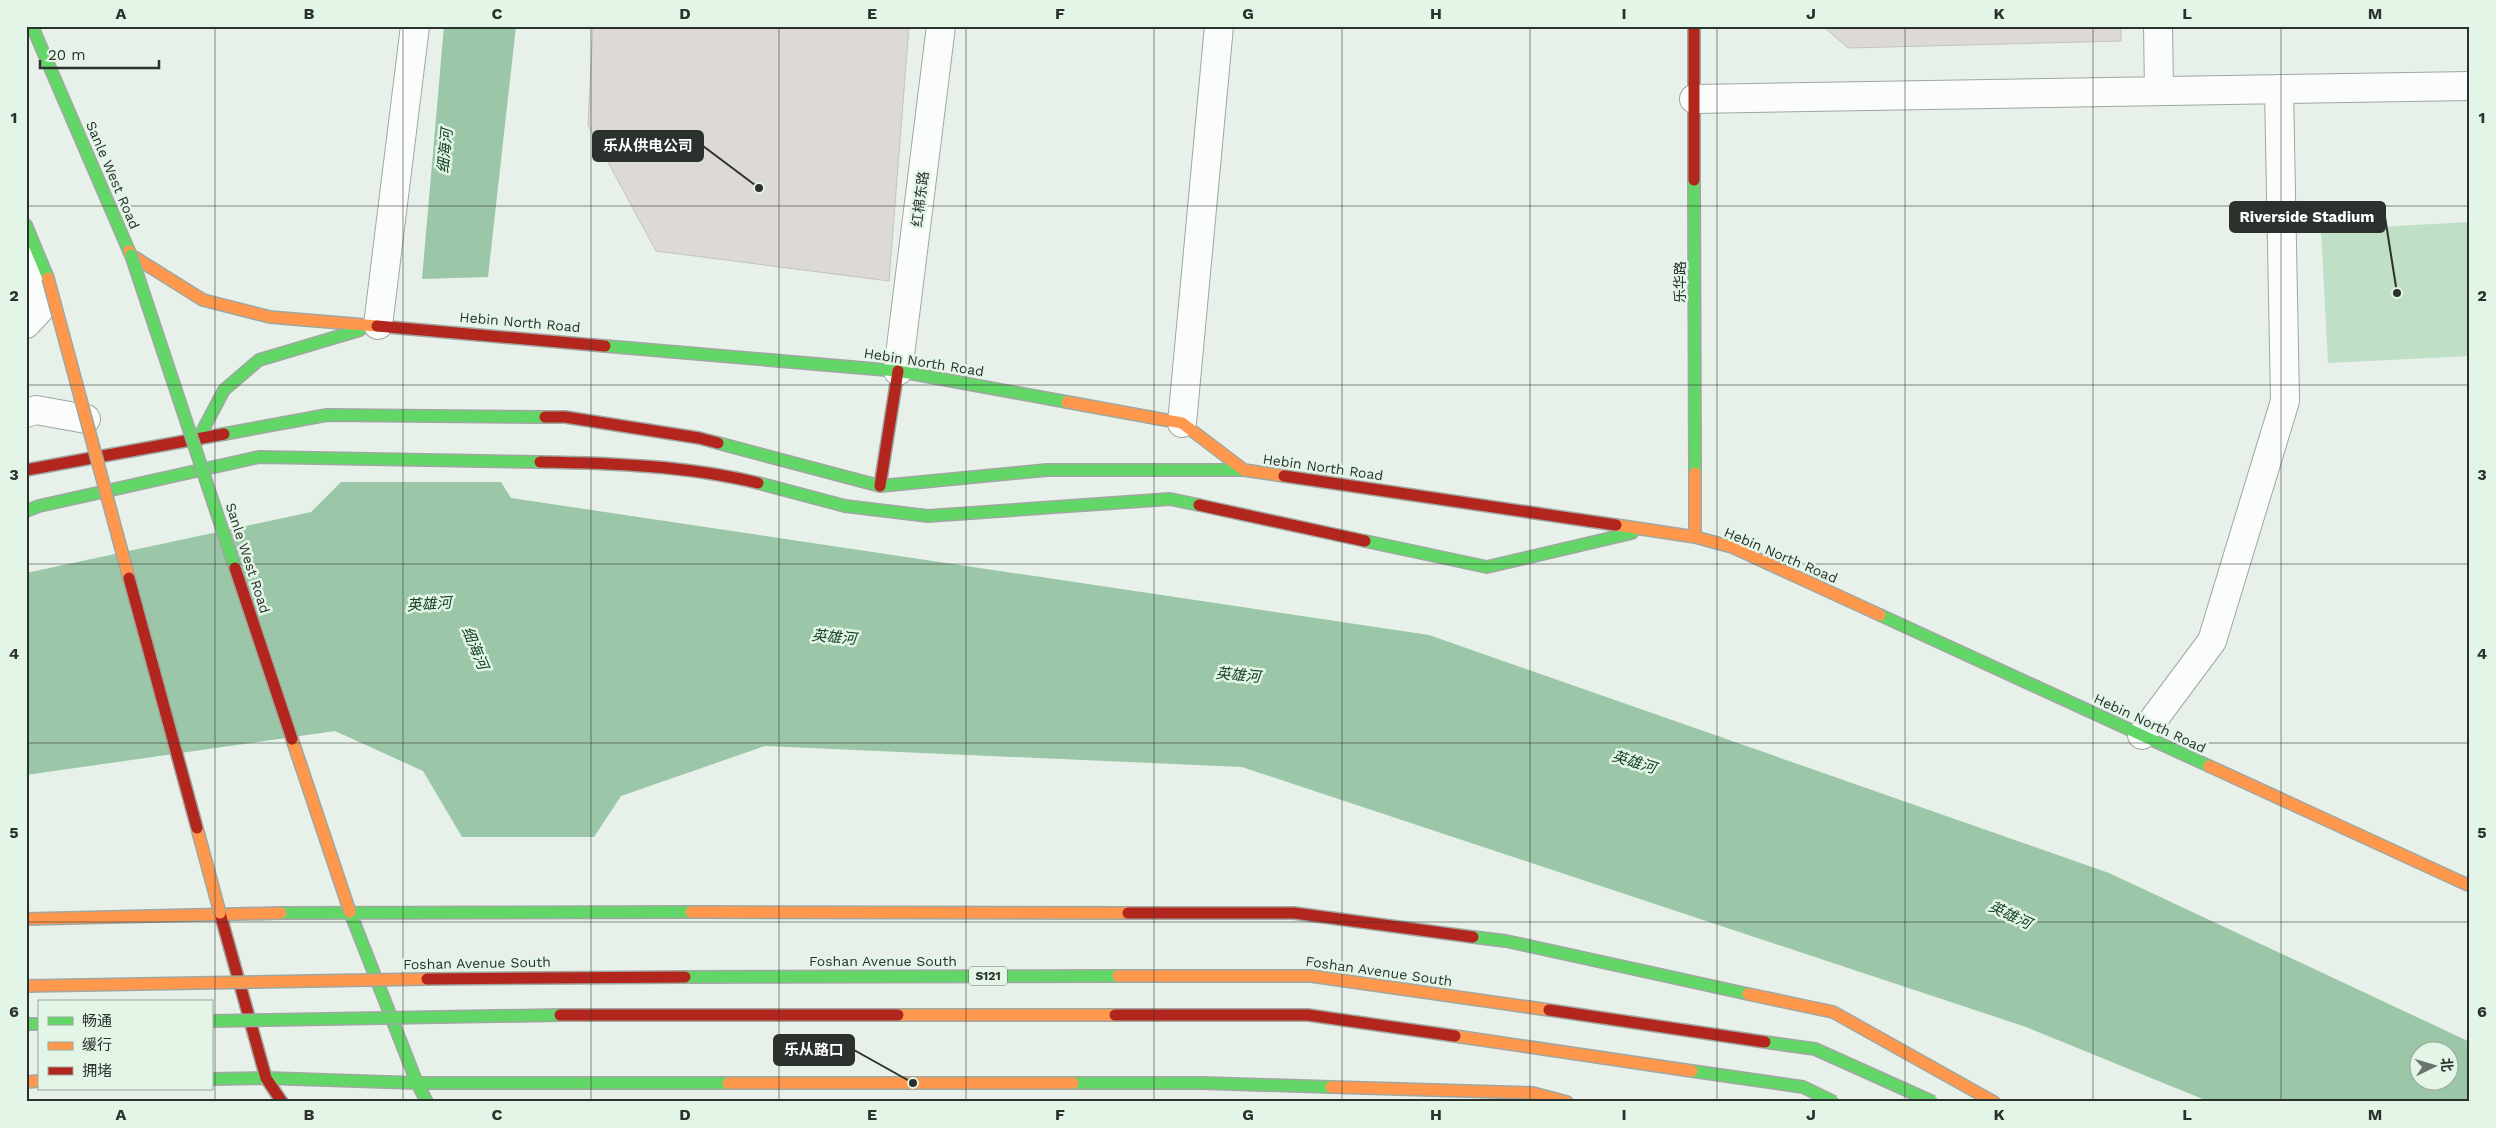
<svg xmlns="http://www.w3.org/2000/svg" width="2496" height="1128" viewBox="0 0 2496 1128" font-family="'Work Sans','Noto Sans SC',sans-serif">
	<style>
		.green { fill: #bfdfc7 }
		.water { fill: #9bc6a7; fill-rule: evenodd }
		.building { fill: #ddd9d6; stroke: #c3c3bf }
		.lines { fill: none; stroke-linecap: round; stroke-linejoin: round }
		.street-casing { stroke: #9fa7a1; stroke-width: 30 }
		.fast-casing { stroke: #9fa7a1; stroke-width: 14 }
		.slow-casing { stroke: #9fa7a1; stroke-width: 14 }
		.jam-casing { stroke: #9fa7a1; stroke-width: 14 }
		.street { stroke: #fbfdfc; stroke-width: 28 }
		.fast { stroke: #63d668; stroke-width: 11 }
		.slow { stroke: #ff974d; stroke-width: 11 }
		.jam { stroke: #b3261e; stroke-width: 11 }
		.fast-bridge-casing { stroke: #9fa7a1; stroke-width: 14; stroke-linecap: butt }
		.slow-bridge-casing { stroke: #9fa7a1; stroke-width: 14; stroke-linecap: butt }
		.jam-bridge-casing { stroke: #9fa7a1; stroke-width: 14; stroke-linecap: butt }
		.fast-bridge { stroke: #63d668; stroke-width: 11 }
		.slow-bridge { stroke: #ff974d; stroke-width: 11 }
		.jam-bridge { stroke: #b3261e; stroke-width: 11 }
		.grid { fill: none; stroke: #2b312c; stroke-width: 1; stroke-opacity: 0.55 }
		.labels { text-anchor: middle; stroke-width: 5; stroke-linejoin: round; paint-order: stroke }
		.shield { fill: #e3f5e7; stroke: #626c64; stroke-width: 1 }
		.shield-label { font-size: 12px; font-weight: bold; fill: #2b312c }
		.street-label { font-size: 14px; fill: #2b312c; stroke: #e3f5e7 }
		.water-label { font-size: 15px; font-style: italic; fill: #154125; stroke: #e3f5e7 }
		.leader { fill: none; stroke: #2b312c; stroke-width: 2 }
		.callout-dot { fill: #2b312c; stroke: #e3f5e7; stroke-width: 2 }
		.callout { fill: #2b312c; stroke: #2b312c; stroke-width: 2 }
		.callout-label { font-size: 15px; text-anchor: middle; font-weight: bold; fill: #fff }
		.neatline { fill: none; stroke: #2b312c; stroke-width: 2 }
		.grid-label { font-size: 16px; text-anchor: middle; font-weight: bold; fill: #2b312c }
	</style>
	<rect width="100%" height="100%" fill="#e7f1e9"/>
	<path class="green" d="M2470 222V356L2328 363 2321 230Z"/>
	<path class="water" d="M444 26H516L488 277 422 279Z
		M341 482H501L511 498 1429 635 2109 873 2470 1042V1102H2210L2026 1027 1242 767 765 746 621 796 594 837H462L423 771 335 731 26 775V573L311 512ZM2418 1050H2448V1080H2418Z"/>
	<path class="building" d="M593 26H909L889 281 656 251 588 125Z
		M1823 26H2121V41L1848 48Z"/>
	<g class="lines">
		<g class="street-casing">
			<path id="street" d="M2158 26 2159 91
				M1694 99 2470 86
				M26 248 40 309 26 324
				M378 325 415 26
				M898 371 941 26
				M26 413 36 410 86 419
				M1182 423 1219 26
				M2142 735 2212 641 2285 401 2279 89"/>
		</g>
		<g class="fast-casing">
			<path id="fast" d="M32 26 129 251
				M1694 180 1695 473
				M26 225 48 278
				M605 346 898 371 1067 402
				M224 434 327 415 545 417
				M718 443 880 486 1047 470H1244
				M195 445 224 390 259 360 360 330
				M758 483 845 506 928 516 1170 499 1199 505
				M26 511 39 506 259 457 540 462
				M1365 541 1487 567 1632 533
				M1880 615 2209 766
				M350 912 417 1083 427 1102
				M281 913 691 912
				M1473 937 1506 941 1748 994
				M26 1024H39
				M211 1079 266 1078 417 1083H728
				M1073 1083H1202L1331 1087"/>
		</g>
		<g class="slow-casing">
			<path id="slow" d="M129 251 131 255 203 300 270 317 377 326
				M1067 402 1182 423 1244 470 1284 476
				M1695 473V537
				M1616 525 1695 537 1732 547 1880 615
				M2209 766 2470 886
				M691 912 1128 913
				M26 919 281 913
				M1748 994 1833 1012 1994 1102
				M26 1082 39 1081
				M728 1083H1073
				M1331 1087 1533 1093 1567 1102"/>
		</g>
		<g class="jam-casing">
			<path id="jam" d="M1694 26V180
				M377 326 605 346
				M545 417H565L699 438 718 443
				M540 462C611 463 689 466 758 483
				M26 470 224 434
				M1284 476 1616 525
				M880 486 898 371
				M1199 505 1365 541
				M220 913 266 1078 282 1102
				M1128 913H1294L1473 937"/>
		</g>
		<use href="#street" class="street"/>
		<use href="#fast" class="fast"/>
		<use href="#slow" class="slow"/>
		<use href="#jam" class="jam"/>
		<g class="fast-bridge-casing">
			<path id="fast-bridge" d="M131 255 235 568
				M685 977 1118 976
				M211 1021 560 1015
				M1765 1042 1815 1049 1933 1102
				M1692 1071 1803 1087 1834 1102"/>
		</g>
		<g class="slow-bridge-casing">
			<path id="slow-bridge" d="M48 278 129 578
				M292 739 350 912
				M197 828 220 913
				M1118 976H1311L1549 1010
				M26 986 427 979
				M898 1015H1115
				M1455 1036 1692 1071"/>
		</g>
		<g class="jam-bridge-casing">
			<path id="jam-bridge" d="M235 568 292 739
				M129 578 197 828
				M427 979 685 977
				M1549 1010 1765 1042
				M560 1015H898
				M1115 1015H1308L1455 1036"/>
		</g>
		<use href="#fast-bridge" class="fast-bridge"/>
		<use href="#slow-bridge" class="slow-bridge"/>
		<use href="#jam-bridge" class="jam-bridge"/>
	</g>
	<path class="grid" d="M215 26V1102M403 26V1102M591 26V1102M779 26V1102M966 26V1102M1154 26V1102M1342 26V1102M1530 26V1102M1717 26V1102M1905 26V1102M2093 26V1102M2281 26V1102M26 206H2470M26 385H2470M26 564H2470M26 743H2470M26 922H2470"/>
	<g class="labels">
		<rect class="shield" x="969" y="966.5" width="38" height="19" rx="4"/>
		<g class="shield-label">
			<text x="988" y="980">S121</text>
		</g>
		<g class="street-label">
			<text transform="translate(113 175) rotate(67)" y="5">Sanle West Road</text>
			<text transform="translate(920 199) rotate(-83)" y="5">红棉东路</text>
			<text transform="translate(1680 282) rotate(-90)" y="5">乐华路</text>
			<text transform="translate(520 322) rotate(5)" y="5">Hebin North Road</text>
			<text transform="translate(924 362) rotate(9)" y="5">Hebin North Road</text>
			<text transform="translate(1323 467) rotate(8)" y="5">Hebin North Road</text>
			<text transform="translate(1781 555) rotate(23)" y="5">Hebin North Road</text>
			<text transform="translate(248 558) rotate(72)" y="5">Sanle West Road</text>
			<text transform="translate(2150 723) rotate(25)" y="5">Hebin North Road</text>
			<text x="883" y="966">Foshan Avenue South</text>
			<text transform="translate(477 963) rotate(-1)" y="5">Foshan Avenue South</text>
			<text transform="translate(1379 971) rotate(8)" y="5">Foshan Avenue South</text>
		</g>
		<g class="water-label">
			<text transform="translate(445 151) rotate(-85)" y="5">细海河</text>
			<text transform="translate(429 604) rotate(-4)" y="5">英雄河</text>
			<text transform="translate(834 637) rotate(5)" y="5">英雄河</text>
			<text transform="translate(475 648) rotate(67)" y="5">细海河</text>
			<text transform="translate(1238 675) rotate(5)" y="5">英雄河</text>
			<text transform="translate(1634 762) rotate(17)" y="5">英雄河</text>
			<text transform="translate(2010 915) rotate(25)" y="5">英雄河</text>
		</g>
	</g>
	<path class="leader" d="M759 188L703 146M2397 293L2385 217M913 1083L854 1050"/>
	<g class="callout-dot">
		<circle cx="759" cy="188" r="5"/>
		<circle cx="2397" cy="293" r="5"/>
		<circle cx="913" cy="1083" r="5"/>
	</g>
	<g class="callout">
		<rect x="593" y="131" width="110" height="30" rx="5"/>
		<rect x="2230" y="202" width="155" height="30" rx="5"/>
		<rect x="774" y="1035" width="80" height="30" rx="5"/>
	</g>
	<g class="callout-label">
		<text x="648" y="151">乐从供电公司</text>
		<text x="2307" y="222">Riverside Stadium</text>
		<text x="814" y="1055">乐从路口</text>
	</g>
	<rect width="2496" height="1128" fill="none" stroke="#e3f5e7" stroke-width="55"/>
	<rect x="38" y="1000" width="175" height="90" fill="#e3f5e7" stroke="#99a79c"/>
	<rect x="48" y="1017" width="25" height="8" fill="#63d668" stroke="#99a79c"/>
	<text x="82" y="1026" font-size="15" fill="#2b312c">畅通</text>
	<rect x="48" y="1042" width="25" height="8" fill="#ff974d" stroke="#99a79c"/>
	<text x="82" y="1050" font-size="15" fill="#2b312c">缓行</text>
	<rect x="48" y="1067" width="25" height="8" fill="#b3261e" stroke="#99a79c"/>
	<text x="82" y="1076" font-size="15" fill="#2b312c">拥堵</text>
	<g transform="translate(2434 1066) rotate(85)"><circle r="24" fill="#e3f5e7" stroke="#99a79c"/>
	<path d="M0-4L9 19L0 12L-9 19Z" fill="#6d746e"/>
	<text y="-8" font-size="14" font-weight="bold" text-anchor="middle" fill="#2b312c">北</text>
	</g>
	<path d="M40 60v8h119v-8" fill="none" stroke="#2b312c" stroke-width="2.5"/>
	<text x="48" y="60" font-size="15" fill="#2b312c" stroke="#e3f5e7" stroke-width="4" paint-order="stroke">20 m</text>
	<rect x="28" y="28" width="2440" height="1072" class="neatline"/>
	<g class="grid-label">
		<text x="121" y="19">A</text>
		<text x="309" y="19">B</text>
		<text x="497" y="19">C</text>
		<text x="685" y="19">D</text>
		<text x="872" y="19">E</text>
		<text x="1060" y="19">F</text>
		<text x="1248" y="19">G</text>
		<text x="1436" y="19">H</text>
		<text x="1624" y="19">I</text>
		<text x="1811" y="19">J</text>
		<text x="1999" y="19">K</text>
		<text x="2187" y="19">L</text>
		<text x="2375" y="19">M</text>
		<text x="14" y="123">1</text>
		<text x="2482" y="123">1</text>
		<text x="14" y="301">2</text>
		<text x="2482" y="301">2</text>
		<text x="14" y="480">3</text>
		<text x="2482" y="480">3</text>
		<text x="14" y="659">4</text>
		<text x="2482" y="659">4</text>
		<text x="14" y="838">5</text>
		<text x="2482" y="838">5</text>
		<text x="14" y="1017">6</text>
		<text x="2482" y="1017">6</text>
		<text x="121" y="1120">A</text>
		<text x="309" y="1120">B</text>
		<text x="497" y="1120">C</text>
		<text x="685" y="1120">D</text>
		<text x="872" y="1120">E</text>
		<text x="1060" y="1120">F</text>
		<text x="1248" y="1120">G</text>
		<text x="1436" y="1120">H</text>
		<text x="1624" y="1120">I</text>
		<text x="1811" y="1120">J</text>
		<text x="1999" y="1120">K</text>
		<text x="2187" y="1120">L</text>
		<text x="2375" y="1120">M</text>
	</g>
</svg>
